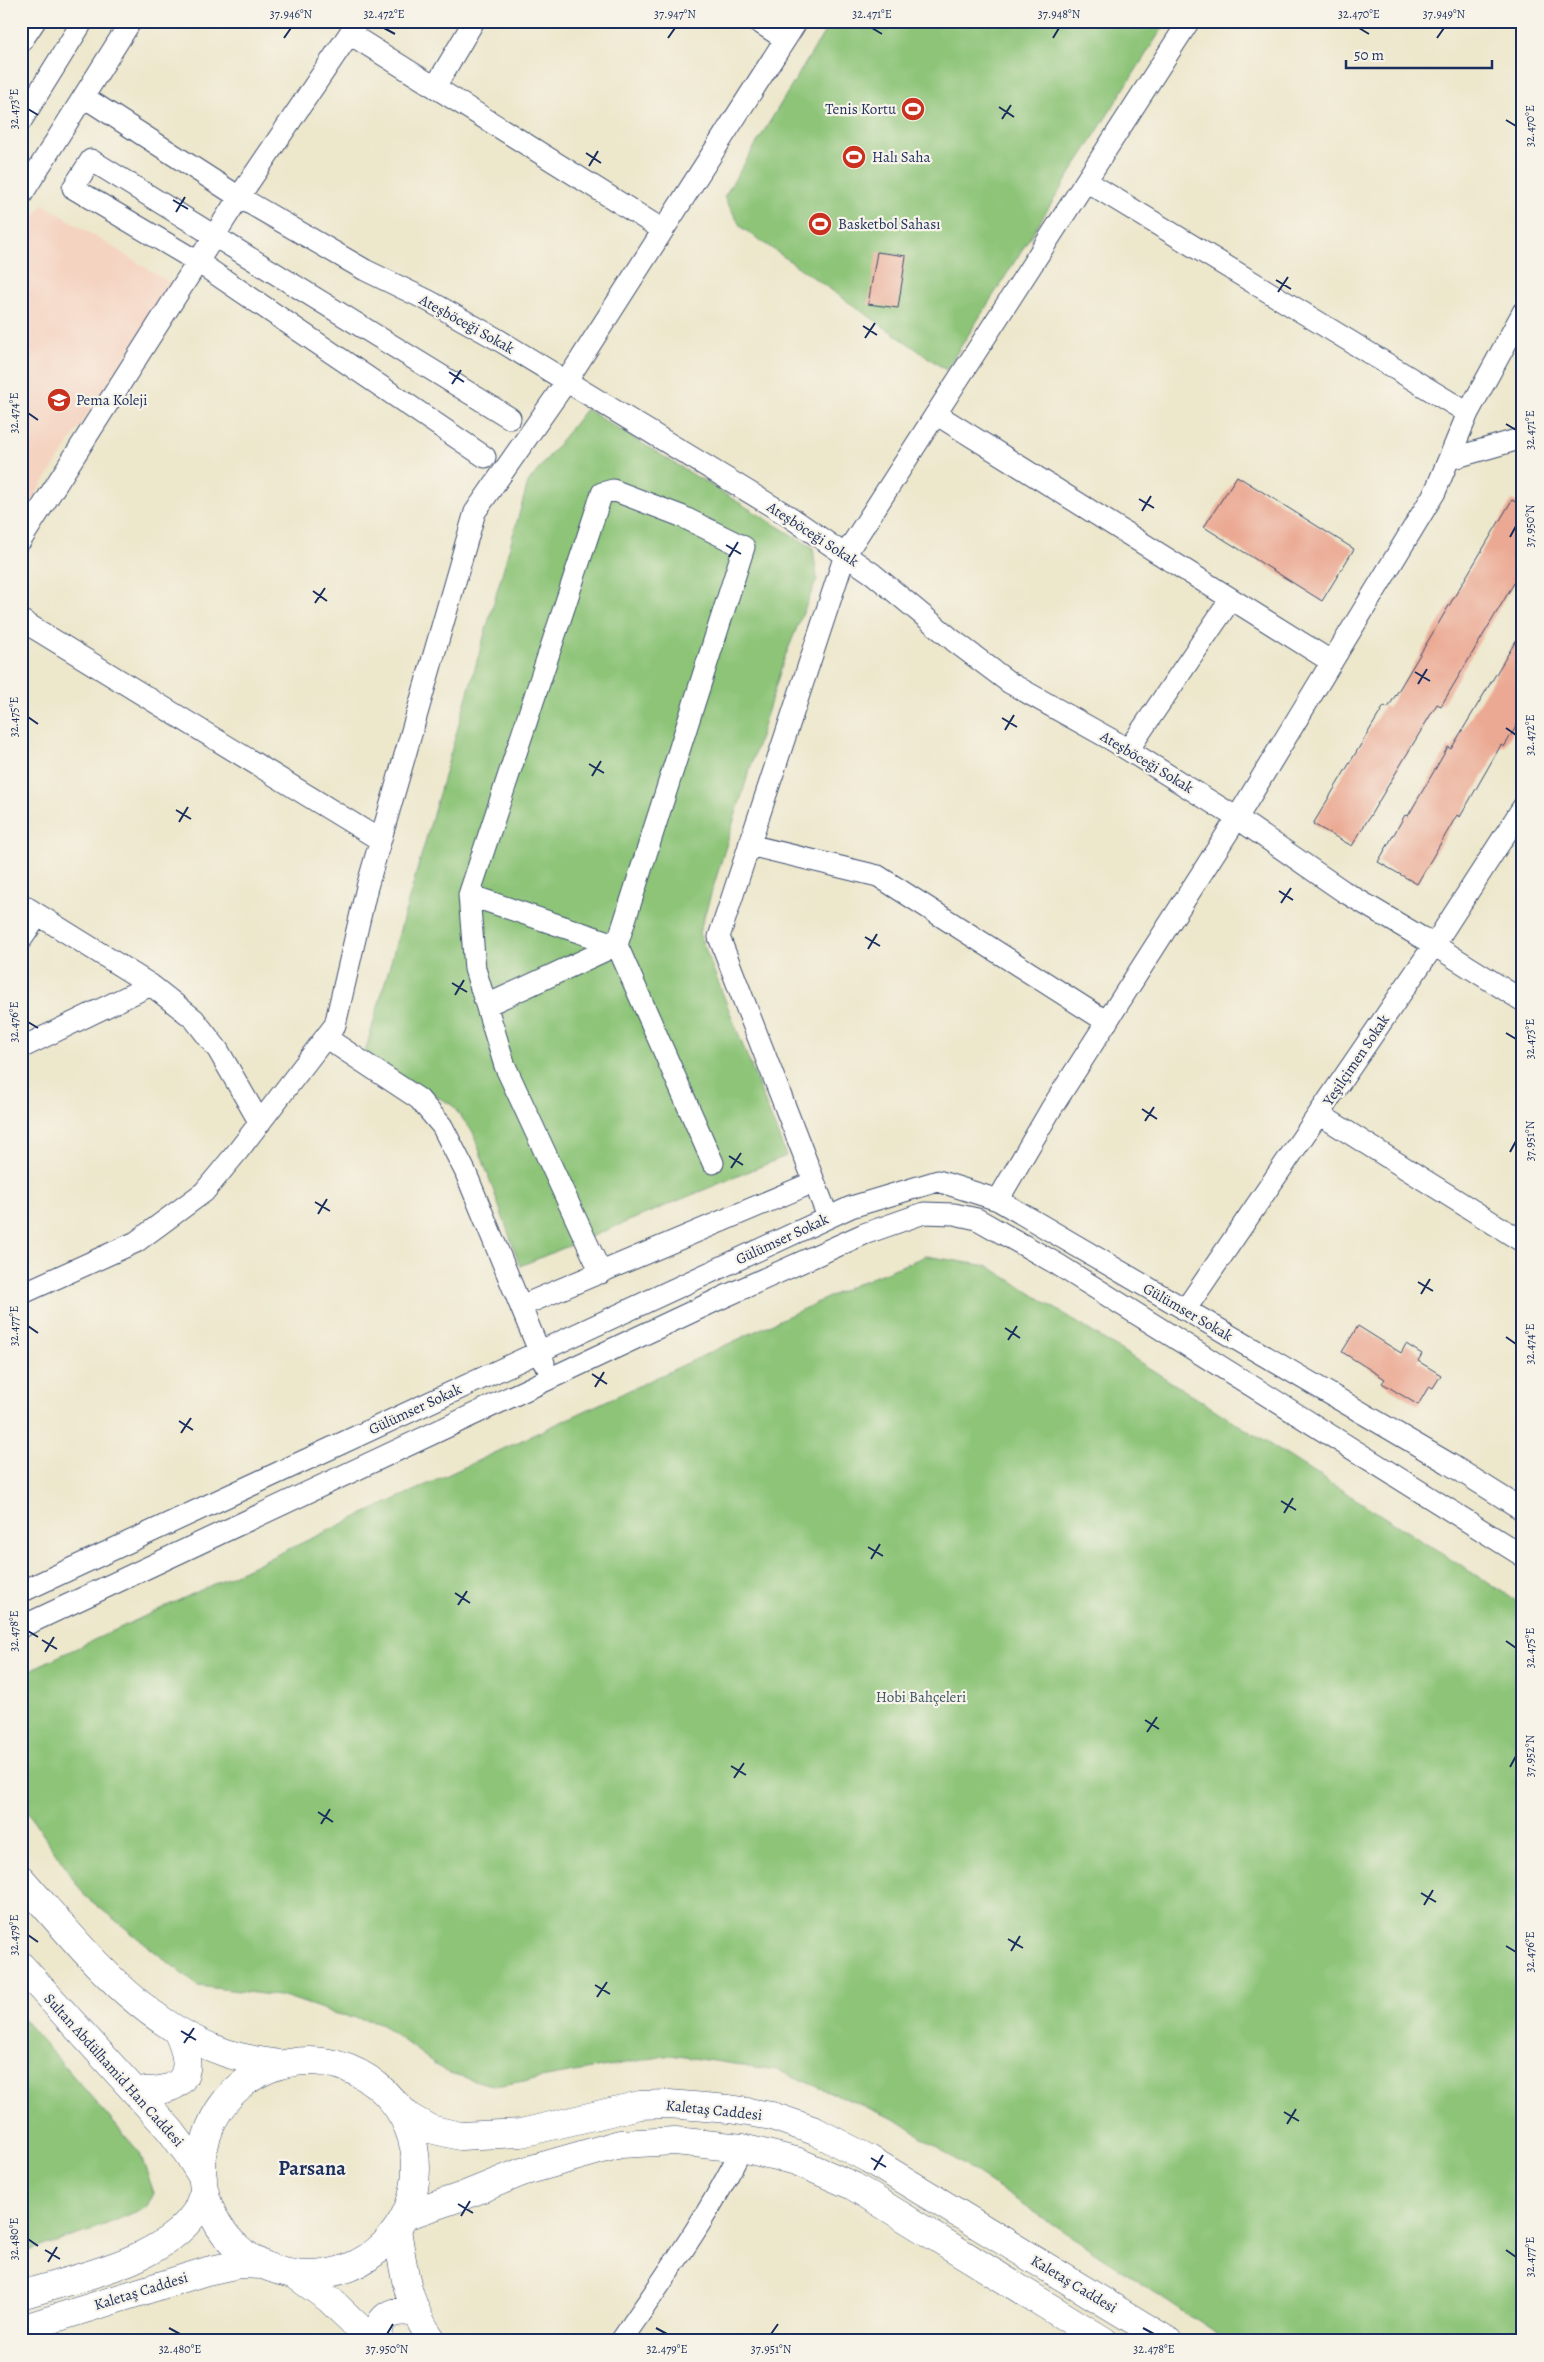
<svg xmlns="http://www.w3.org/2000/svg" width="1544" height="2362" viewBox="0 0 1544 2362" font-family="Alegreya,serif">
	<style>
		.built { fill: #f5d3c1 }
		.green { fill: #8dc478; stroke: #547a6b }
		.building { fill: #eba993 }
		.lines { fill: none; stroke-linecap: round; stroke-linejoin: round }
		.minor-casing { stroke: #3a4b6e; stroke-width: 23 }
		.major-casing { stroke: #3a4b6e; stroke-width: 29 }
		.minor { stroke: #fff; stroke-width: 21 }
		.major { stroke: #fff; stroke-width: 28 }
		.ticks { fill: none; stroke: #1b2f5e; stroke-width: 2 }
		.labels { text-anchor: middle; stroke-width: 4.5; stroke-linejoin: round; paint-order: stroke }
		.poi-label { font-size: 15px; fill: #1b2f5e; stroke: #f7f3e8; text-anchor: start }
		.street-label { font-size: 15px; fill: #1b2f5e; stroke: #f7f3e8 }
		.park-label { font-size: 15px; fill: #385464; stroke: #f7f3e8 }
		.district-label { font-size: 20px; font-weight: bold; fill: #1b2f5e; stroke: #f7f3e8 }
		.neatline { fill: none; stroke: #1b2f5e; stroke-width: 2 }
		.ticks-label { font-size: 12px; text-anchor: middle; fill: #1b2f5e }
	</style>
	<rect width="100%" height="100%" fill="#f7f3e8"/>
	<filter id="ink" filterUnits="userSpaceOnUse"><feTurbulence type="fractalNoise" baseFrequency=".02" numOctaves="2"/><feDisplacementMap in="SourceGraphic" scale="10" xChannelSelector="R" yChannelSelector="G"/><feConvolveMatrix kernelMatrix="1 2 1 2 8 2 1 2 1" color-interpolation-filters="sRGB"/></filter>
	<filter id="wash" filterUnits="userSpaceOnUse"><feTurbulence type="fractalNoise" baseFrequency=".0096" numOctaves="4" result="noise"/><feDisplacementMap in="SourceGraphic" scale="20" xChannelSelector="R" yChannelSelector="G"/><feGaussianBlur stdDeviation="1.12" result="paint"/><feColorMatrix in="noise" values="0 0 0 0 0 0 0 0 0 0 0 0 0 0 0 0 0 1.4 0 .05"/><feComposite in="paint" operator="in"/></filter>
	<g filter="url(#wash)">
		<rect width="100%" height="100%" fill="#ede7cc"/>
		<path class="built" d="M43 204 172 284 21 517V238Z"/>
		<path class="green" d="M831 21H1167L946 370 741 227 724 197Z
			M586 409 813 548 817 579 784 659 699 933 786 1156 520 1266 473 1132 451 1104 363 1059 528 483Z
			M926 1256 988 1266 1523 1605V2341H1228L895 2119 777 2070 671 2055 495 2086 446 2072 378 2022 337 2014 287 1997 198 1986 85 1896 21 1802V1674L861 1282Z
			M21 2016 140 2153 154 2193 147 2207 90 2231 21 2253Z"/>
		<g id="blocks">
			<path class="building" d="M877 252 906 256 898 308 868 304Z
				M1237 476 1354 549 1322 601 1204 527Z
				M1512 500 1523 506V568L1441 706 1437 704 1352 846 1313 824 1384 706 1388 708Z
				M1523 629V715L1504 747 1501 745 1460 817 1457 815 1417 884 1378 862 1405 815 1408 816 1448 747 1451 749Z
				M1358 1326 1401 1353 1406 1344 1422 1354 1418 1361 1441 1375 1433 1388 1429 1386 1418 1405 1382 1383 1385 1379 1342 1352Z"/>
		</g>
	</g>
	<g filter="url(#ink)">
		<use href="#blocks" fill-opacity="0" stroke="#3a4b6e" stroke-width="1"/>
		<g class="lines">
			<g class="minor-casing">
				<path id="minor" d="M757 21 785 39
					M350 34 663 230
					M21 42 35 21
					M435 87 474 21
					M84 97 239 197 365 270 429 301 497 339 790 517 873 574 954 641 1010 683 1112 740 1237 818 1343 891 1434 945 1523 1001
					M21 121 83 21
					M1086 181 1468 413
					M21 196 131 21
					M936 414 1332 662
					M485 457 198 262 73 188 91 160 510 418
					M1450 459 1523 438
					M21 540 239 197 358 21
					M21 620 380 840
					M1128 750 1231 599
					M749 845 878 876 1107 1022
					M469 895 617 945 487 1005
					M21 904 151 985 194 1019 218 1050 260 1123
					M21 940 38 915
					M325 1037 419 1099 442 1126 465 1171 544 1363
					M21 1048 151 985
					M1319 1114 1523 1242
					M998 1200 1051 1109 1237 818 1435 492 1468 413 1523 312
					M828 1217 719 937 845 555 1189 21
					M601 1273 505 1066 475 969 469 895 602 493 613 490 681 516 744 547 617 945 713 1163
					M21 1294 136 1242 204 1192 238 1151 335 1025 367 887 475 512 566 382 797 21
					M521 1306 814 1182
					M1185 1310 1434 945 1523 807
					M21 1592 851 1207 938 1181 998 1200 1448 1463 1523 1510
					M21 1627 717 1300 864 1234 924 1213 954 1214 977 1219 1057 1264 1523 1556
					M621 2341C664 2278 709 2216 742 2148"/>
			</g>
			<g class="major-casing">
				<path id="major" d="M21 1879C81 1946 137 2023 226 2053 243 2059 261 2061 278 2064
					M21 1966 170 2130 188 2154 203 2178
					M202 2168a107 107 0 1 1 214 0a107 107 0 1 1-214 0Z
					M134 2090C182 2095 199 2076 177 2031
					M394 2102 409 2117 430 2129 460 2136 521 2133 640 2105 669 2104 729 2109 772 2116 815 2131 869 2159 1168 2341
					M405 2216 463 2196 522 2172 620 2144 675 2141 742 2148 796 2161 853 2186 1104 2341
					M397 2229C403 2268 408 2309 433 2341
					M294 2274 329 2299 373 2341
					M21 2295C75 2278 162 2262 195 2213 199 2207 201 2199 204 2192
					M21 2329 207 2271 239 2264 263 2265
					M379 2341C376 2315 393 2308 416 2313"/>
			</g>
			<use href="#minor" class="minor"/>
			<use href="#major" class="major"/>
		</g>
	</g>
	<path class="ticks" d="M384 28 395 34M872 28 882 34M1359 28 1369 34M284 38 291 28M668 38 675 28M1053 38 1059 28M1437 38 1444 28M999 107 1014 117M28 109 38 115M1002 119 1011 105M1506 120 1516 126M586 153 601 163M589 166 598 151M173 200 188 209M176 212 185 197M1276 280 1291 289M1278 292 1288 277M863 326 877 335M865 338 875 323M449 372 464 382M452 384 461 370M28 413 38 420M1506 424 1516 430M1139 499 1154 508M1142 511 1151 496M1510 537 1516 526M726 545 741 554M729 557 738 542M313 591 327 601M315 603 325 588M1415 672 1430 681M1418 684 1427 669M28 717 38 724M1002 718 1017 727M1506 728 1516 735M1005 730 1014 715M589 764 604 773M592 776 601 761M176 810 191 819M179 822 188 807M1279 891 1293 900M1281 903 1291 888M865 937 880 946M868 949 877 934M452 983 467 992M455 995 464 980M28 1022 38 1028M1506 1033 1516 1039M1142 1109 1157 1119M1145 1121 1154 1107M1510 1152 1516 1141M729 1156 743 1165M731 1168 741 1153M315 1202 330 1211M318 1214 327 1199M1418 1282 1433 1291M1421 1294 1430 1279M28 1326 38 1333M1005 1328 1020 1338M1506 1337 1516 1344M1008 1340 1017 1326M592 1374 607 1384M595 1387 604 1372M179 1421 193 1430M181 1433 191 1418M1281 1501 1296 1510M1284 1513 1293 1498M868 1547 883 1556M871 1559 880 1544M455 1593 470 1603M458 1605 467 1591M28 1631 38 1637M42 1640 57 1649M1506 1641 1516 1648M45 1652 54 1637M1145 1720 1159 1729M1147 1732 1157 1717M731 1766 746 1775M1510 1767 1516 1756M734 1778 744 1763M318 1812 333 1822M321 1824 330 1809M1421 1893 1436 1902M1424 1905 1433 1890M28 1935 38 1942M1008 1939 1023 1948M1506 1946 1516 1952M1011 1951 1020 1936M595 1985 610 1994M597 1997 607 1982M181 2031 196 2040M184 2043 194 2028M1284 2112 1299 2121M1287 2124 1296 2109M871 2158 886 2167M874 2170 883 2155M458 2204 473 2213M461 2216 470 2201M28 2239 38 2246M45 2250 60 2259M1506 2250 1516 2257M48 2262 57 2247M169 2328 180 2334M656 2328 667 2334M1143 2328 1154 2334M387 2334 393 2324M771 2334 778 2324"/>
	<defs>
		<g id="stadium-disc" transform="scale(1.25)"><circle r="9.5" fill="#c8321e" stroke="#f7f3e8"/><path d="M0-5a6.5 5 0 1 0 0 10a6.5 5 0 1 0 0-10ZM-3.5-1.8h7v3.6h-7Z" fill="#fff"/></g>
		<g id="school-disc" transform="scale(1.25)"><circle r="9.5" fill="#c8321e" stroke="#f7f3e8"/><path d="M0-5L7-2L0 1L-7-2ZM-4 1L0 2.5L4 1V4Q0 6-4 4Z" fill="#fff"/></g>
	</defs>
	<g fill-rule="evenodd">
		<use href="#stadium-disc" x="913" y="109"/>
		<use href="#stadium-disc" x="854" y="157"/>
		<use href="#stadium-disc" x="820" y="224"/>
		<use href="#school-disc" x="59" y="400"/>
	</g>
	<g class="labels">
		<g class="poi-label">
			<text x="896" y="114" text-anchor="end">Tenis Kortu</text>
			<text x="872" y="162">Halı Saha</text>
			<text x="838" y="229">Basketbol Sahası</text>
			<text x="76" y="405">Pema Koleji</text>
		</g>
		<g class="street-label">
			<text transform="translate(467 324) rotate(29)" y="5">Ateşböceği Sokak</text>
			<text transform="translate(813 534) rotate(33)" y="5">Ateşböceği Sokak</text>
			<text transform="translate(1147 762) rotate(31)" y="5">Ateşböceği Sokak</text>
			<text transform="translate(1356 1060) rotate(-56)" y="5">Yeşilçimen Sokak</text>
			<text transform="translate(782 1239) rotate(-25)" y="5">Gülümser Sokak</text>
			<text transform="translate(1188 1312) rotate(30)" y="5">Gülümser Sokak</text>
			<text transform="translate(415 1409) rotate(-25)" y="5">Gülümser Sokak</text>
			<text transform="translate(114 2070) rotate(48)" y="5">Sultan Abdülhamid Han Caddesi</text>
			<text transform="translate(714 2110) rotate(6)" y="5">Kaletaş Caddesi</text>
			<text transform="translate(1074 2284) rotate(31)" y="5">Kaletaş Caddesi</text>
			<text transform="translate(141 2291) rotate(-17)" y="5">Kaletaş Caddesi</text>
		</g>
		<g class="park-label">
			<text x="921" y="1702">Hobi Bahçeleri</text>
		</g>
		<g class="district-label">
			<text x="312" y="2175">Parsana</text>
		</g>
	</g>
	<rect width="1544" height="2362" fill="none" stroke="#f7f3e8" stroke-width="55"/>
	<path d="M1346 60v8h146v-8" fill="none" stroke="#1b2f5e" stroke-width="2.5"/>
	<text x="1354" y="60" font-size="15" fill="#1b2f5e" stroke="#f7f3e8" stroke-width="4" paint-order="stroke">50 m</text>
	<rect x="28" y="28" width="1488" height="2306" class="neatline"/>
	<g class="ticks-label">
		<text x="291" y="18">37.946°N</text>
		<text x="384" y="18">32.472°E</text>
		<text x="675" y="18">37.947°N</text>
		<text x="872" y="18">32.471°E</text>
		<text x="1059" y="18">37.948°N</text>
		<text x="1359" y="18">32.470°E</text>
		<text x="1444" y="18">37.949°N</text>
		<text transform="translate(14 109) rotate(-90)" y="4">32.473°E</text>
		<text transform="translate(1530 126) rotate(-90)" y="4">32.470°E</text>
		<text transform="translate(14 413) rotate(-90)" y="4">32.474°E</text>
		<text transform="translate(1530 430) rotate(-90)" y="4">32.471°E</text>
		<text transform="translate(1530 526) rotate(-90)" y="4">37.950°N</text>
		<text transform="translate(14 717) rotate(-90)" y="4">32.475°E</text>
		<text transform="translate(1530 735) rotate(-90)" y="4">32.472°E</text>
		<text transform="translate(14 1022) rotate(-90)" y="4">32.476°E</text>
		<text transform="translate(1530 1039) rotate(-90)" y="4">32.473°E</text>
		<text transform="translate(1530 1141) rotate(-90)" y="4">37.951°N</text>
		<text transform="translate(14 1326) rotate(-90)" y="4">32.477°E</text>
		<text transform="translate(1530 1344) rotate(-90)" y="4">32.474°E</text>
		<text transform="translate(14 1631) rotate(-90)" y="4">32.478°E</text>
		<text transform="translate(1530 1648) rotate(-90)" y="4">32.475°E</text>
		<text transform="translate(1530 1756) rotate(-90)" y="4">37.952°N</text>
		<text transform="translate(14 1935) rotate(-90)" y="4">32.479°E</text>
		<text transform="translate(1530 1952) rotate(-90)" y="4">32.476°E</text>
		<text transform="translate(14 2239) rotate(-90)" y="4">32.480°E</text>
		<text transform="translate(1530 2257) rotate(-90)" y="4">32.477°E</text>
		<text x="180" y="2353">32.480°E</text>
		<text x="387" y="2353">37.950°N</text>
		<text x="667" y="2353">32.479°E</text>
		<text x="771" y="2353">37.951°N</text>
		<text x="1154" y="2353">32.478°E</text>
	</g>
</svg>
